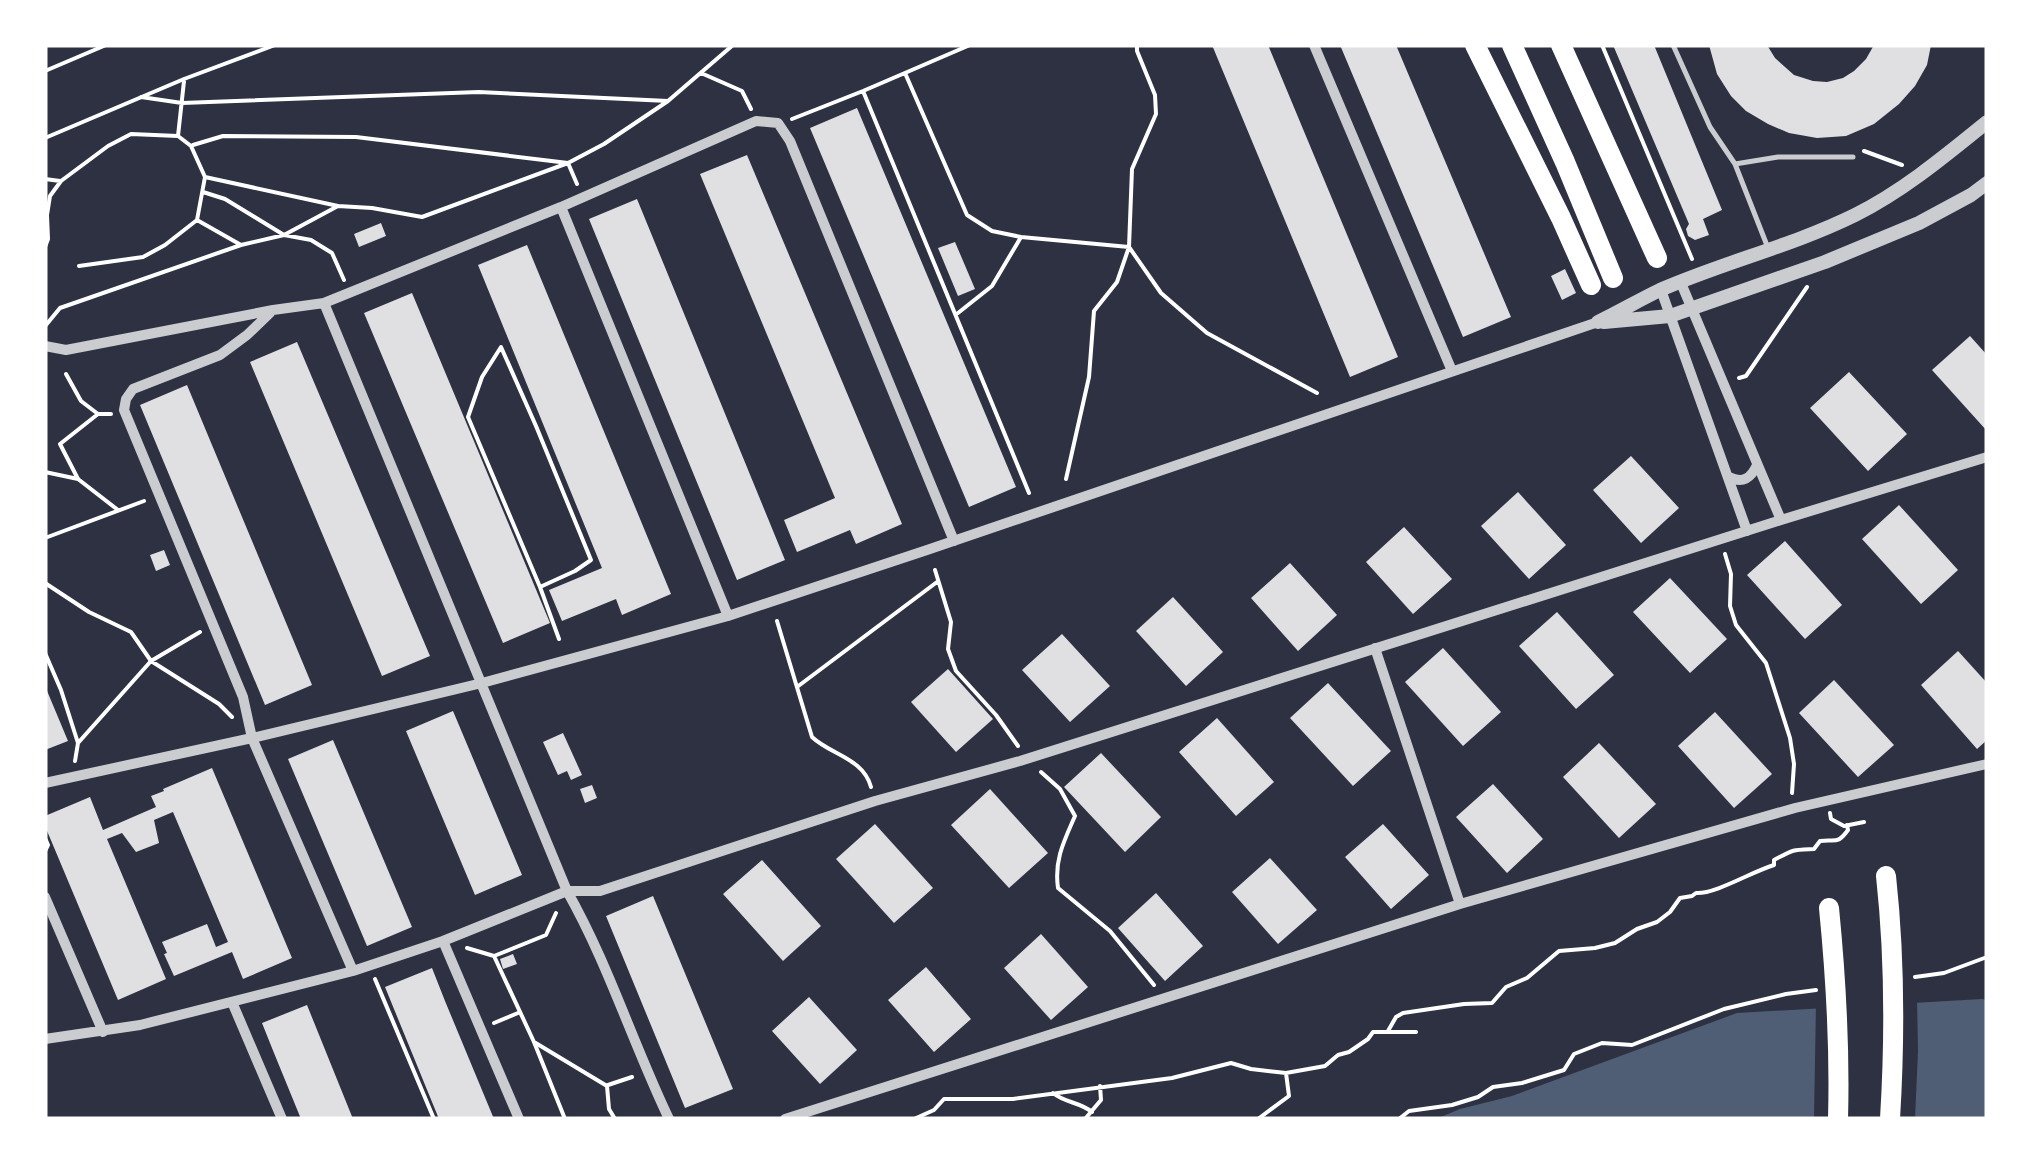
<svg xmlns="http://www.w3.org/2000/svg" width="2032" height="1164" viewBox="0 0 2032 1164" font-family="Barlow,sans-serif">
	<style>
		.water { fill: #4f5d75 }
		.pier { fill: #2d3142 }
		.building { fill: #e0e0e3 }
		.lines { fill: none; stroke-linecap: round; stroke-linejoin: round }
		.path { stroke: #fff; stroke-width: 4 }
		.service { stroke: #caccd0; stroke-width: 5 }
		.minor { stroke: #caccd0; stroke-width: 10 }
		.tertiary { stroke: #caccd0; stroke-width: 14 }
		.motorway { stroke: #fff; stroke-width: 20 }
	</style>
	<rect width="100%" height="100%" fill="#2d3142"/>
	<path class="water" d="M1982 999 1987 1000V1119H1436L1460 1109 1512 1096 1737 1013Z"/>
	<path class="pier" d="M1917 998 1918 1051 1915 1119H1814L1816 1004Z"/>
	<path class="building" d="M1212 45H1268L1398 357 1350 377Z
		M1340 45H1396L1511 317 1463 337Z
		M1613 45H1654L1722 210 1703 219 1709 235 1695 240 1688 236 1686 229 1689 224Z
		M1709 45H1767L1775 58 1794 75 1813 81 1827 82 1843 78 1854 71 1866 59 1874 45H1931L1927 65 1915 86 1899 104 1874 124 1846 136 1817 138 1789 133 1768 124 1746 111 1731 96 1717 74Z
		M857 108 1016 487 969 507 810 128Z
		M747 155 902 524 856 544 850 530 797 552 784 520 835 498 700 174Z
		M637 199 785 560 737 580 589 219Z
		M381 223 386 236 359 247 354 234Z
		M955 242 975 289 958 296 938 248Z
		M527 245 671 594 622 615 616 599 562 621 549 590 602 568 478 265Z
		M1565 269 1576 293 1562 300 1551 276Z
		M412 293 550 623 503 643 364 313Z
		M1970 336 1987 355V431L1932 370Z
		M297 342 430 656 382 676 250 362Z
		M1849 372 1907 434 1868 471 1810 408Z
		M187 385 312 685 265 705 140 405Z
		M1631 456 1679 508 1641 543 1593 490Z
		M1518 492 1566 545 1529 579 1481 526Z
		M1899 505 1958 570 1921 604 1862 539Z
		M1404 527 1452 579 1413 614 1366 562Z
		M1785 541 1842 605 1805 639 1747 575Z
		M164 550 170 565 156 571 150 555Z
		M1290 563 1337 615 1298 651 1251 598Z
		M1670 578 1727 639 1690 673 1633 612Z
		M1173 597 1223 652 1186 686 1136 631Z
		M1557 612 1614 675 1576 709 1519 646Z
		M1062 634 1110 686 1070 722 1022 670Z
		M1443 648 1501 712 1463 746 1405 682Z
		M1958 651 1987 683V740L1977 749 1921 685Z
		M948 669 993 719 956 752 911 702Z
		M1834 680 1894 745 1858 777 1799 713Z
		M1328 683 1391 751 1353 786 1290 718Z
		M45 686 68 741 45 750Z
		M453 711 522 875 475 895 406 731Z
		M1715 712 1772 774 1734 808 1678 746Z
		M1217 718 1274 782 1236 816 1179 752Z
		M563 733 582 775 571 780 567 771 558 775 543 742Z
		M333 740 412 927 367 946 288 759Z
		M1599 743 1656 804 1619 838 1563 777Z
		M1101 753 1161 817 1125 852 1064 787Z
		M212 768 292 958 243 979 232 952 174 976 164 954 167 953 162 942 207 924 216 947 228 942 173 812 154 820 159 843 136 852 122 833 107 839 166 979 118 1000 45 826V816L90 797 103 830 156 807 151 796 164 791 163 789Z
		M1493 784 1543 839 1507 873 1456 817Z
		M592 785 597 798 585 803 580 789Z
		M990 789 1048 853 1009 888 951 825Z
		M875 824 933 888 894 923 836 859Z
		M1383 824 1429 875 1391 909 1345 857Z
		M1270 858 1317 910 1278 944 1232 892Z
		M762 860 821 926 783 961 723 894Z
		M1156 893 1203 946 1165 981 1118 928Z
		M653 896 733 1089 685 1108 606 916Z
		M1041 934 1088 987 1051 1020 1004 968Z
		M513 954 517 964 503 969 500 959Z
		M926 967 971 1019 934 1052 888 1000Z
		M432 968 445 1001 494 1119H439L385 987Z
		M809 997 857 1050 820 1084 772 1031Z
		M307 1005 353 1119H301L274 1053 262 1023Z"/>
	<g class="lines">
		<path class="path" d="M1602 45 1692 259
			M45 71 106 45
			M701 73 742 91 751 109
			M905 73 967 215 992 231 1021 237 1129 247 1161 293 1207 333 1317 393
			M863 91 1029 493
			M141 97 182 103 479 92 668 101
			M792 119 863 91 970 45
			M178 136 184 81
			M45 138 184 79 275 45
			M193 145 223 136 356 137 568 163 577 184
			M1864 151 1902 165
			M205 177 338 206
			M45 179 60 181
			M203 192 225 199 284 235 311 240 332 253 344 280
			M197 220 241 245
			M45 247 48 239 47 215 50 196 61 181 108 146 131 134 178 136 191 146 205 177 197 220 165 245 143 257 79 266
			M958 313 992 286 1021 237
			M46 325 60 308 241 245 284 235 338 206 372 208 422 217 568 163 604 144 668 101 733 45
			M66 374 81 401 98 414H111
			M1739 378 1746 376 1807 287
			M98 414 60 444 78 479 118 510
			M45 472 78 479
			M1066 479 1089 377 1094 311 1117 282 1129 247 1132 169 1156 114 1155 95 1137 51V45
			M45 538 144 501
			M1725 554 1731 574 1730 606 1736 625 1766 663 1790 738 1794 764 1792 793
			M935 570 951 622 948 649 956 671 996 715 1018 746
			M45 583 89 612 131 632 151 661 219 704 232 717
			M540 587 468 417 482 377 501 347 536 426 591 560 575 571 540 587 559 639
			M777 621 812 737C831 755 863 758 871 787
			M45 653 61 690 78 743
			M797 687 937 582
			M75 761 78 743 151 661 200 632
			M1041 772 1060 789 1075 816C1064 841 1054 860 1058 888L1110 931 1154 985
			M1830 813 1831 819 1844 826 1864 822
			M45 838 48 845 45 851
			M467 948 494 956 534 1042 565 1119
			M494 956 546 935 556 913
			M1915 977 1944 973 1987 957
			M375 979 434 1119
			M494 1023 518 1013
			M1388 1031 1396 1017 1403 1013 1464 1004 1492 1003 1506 987 1527 978 1559 951 1595 948 1615 943 1637 929 1657 922 1670 912 1680 898 1692 896 1696 893C1716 894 1751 872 1774 865V860C1795 849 1791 850 1814 849L1820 841C1836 839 1837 845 1848 830L1847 825
			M534 1042 607 1086 609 1109 615 1119
			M1286 1073 1325 1066 1338 1055 1349 1052 1368 1039 1373 1032H1416
			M608 1085 632 1077
			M1053 1093C1065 1103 1080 1102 1092 1112
			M914 1119 934 1110 944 1099H1013L1172 1078 1231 1063 1251 1069 1286 1073 1289 1096 1258 1119
			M1085 1119 1101 1100 1100 1086
			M1399 1119 1409 1111 1452 1105 1478 1097 1493 1087 1522 1083 1564 1070 1574 1054 1602 1043 1632 1045 1724 1009 1786 994 1816 990"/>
		<path class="service" d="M1673 45 1710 127 1735 164 1768 248
			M1735 164 1778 157H1853"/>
		<path class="minor" d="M1314 45 1452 371
			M561 207 728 616
			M1681 283 1781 520
			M1661 290 1747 531
			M324 303 567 891C608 963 633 1044 669 1119
			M270 313 247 335 220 355 133 389 126 399 124 410 243 697 252 738 353 971
			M45 346 66 350 273 310 324 303 561 207 756 121 778 123 790 141 954 541
			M1729 477C1743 484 1751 478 1757 465
			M1375 648 1460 904
			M45 783 252 738 482 683 728 616 927 550 1598 322
			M45 897 103 1032
			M443 941 519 1119
			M232 1002 282 1119
			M45 1039 140 1025 353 971 443 941 567 891H600L875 801 1020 761 1781 520 1987 457
			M785 1119 1460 904 1795 808 1987 764"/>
		<path class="tertiary" d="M1598 322C1619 312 1639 300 1660 290 1724 262 1792 246 1855 215 1903 191 1945 156 1987 122
			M1604 322 1670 316 1825 262 1919 223 1971 195 1987 183"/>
		<path class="motorway" d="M1475 45 1561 218 1591 285
			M1512 45 1565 162 1613 278
			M1561 45 1657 258
			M1886 876C1895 958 1895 1037 1890 1119
			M1829 908C1836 979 1840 1048 1838 1119"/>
	</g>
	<rect width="2032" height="1164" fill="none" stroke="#ffffff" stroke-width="95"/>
</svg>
